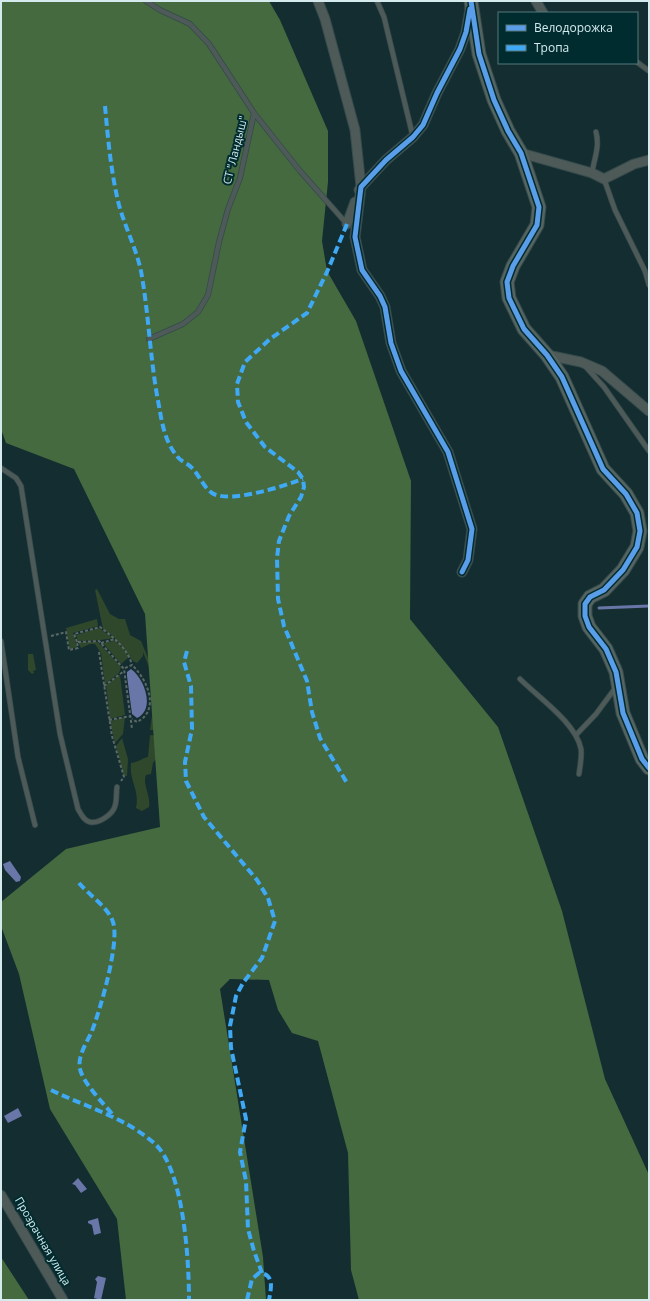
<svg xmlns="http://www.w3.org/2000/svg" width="650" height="1301" viewBox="0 0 650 1301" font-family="'Open Sans',sans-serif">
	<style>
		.green { fill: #2f482c }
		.forest { fill: #456a3f }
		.water { fill: #6876a8 }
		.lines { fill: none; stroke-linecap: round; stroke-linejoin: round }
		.stream { stroke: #6876a8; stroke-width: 3 }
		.lane-casing { stroke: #354a4c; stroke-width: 6 }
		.street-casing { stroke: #354a4c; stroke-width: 11 }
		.secondary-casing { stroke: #354a4c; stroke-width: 15 }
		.path { stroke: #5b6867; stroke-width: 2; stroke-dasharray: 3 2; stroke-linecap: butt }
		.lane { stroke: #4e5a58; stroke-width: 4.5 }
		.street { stroke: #4e5a58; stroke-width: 9 }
		.secondary { stroke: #556460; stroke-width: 13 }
		.quiet { stroke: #3fa9f5; stroke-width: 4; stroke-dasharray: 8 4; stroke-linecap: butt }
		.cycleway-casing { stroke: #002c30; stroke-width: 8 }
		.cycleway { stroke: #5a9eea; stroke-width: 5 }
		.labels { text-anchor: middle; stroke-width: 4; stroke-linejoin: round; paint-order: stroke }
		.street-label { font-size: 11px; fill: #d4eaed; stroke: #002c30 }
	</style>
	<rect width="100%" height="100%" fill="#142d30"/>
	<path class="green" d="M97 589 110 614 119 619H125L130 635 141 641 154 672 160 676 166 685 167 695 163 705 161 752 153 763 151 774 146 775C142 784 151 795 149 807L142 811 136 808C140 790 129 781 131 763 139 762 142 758 148 757L150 735 157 736V730H150L155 695V682L143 652V656L137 663 133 661 113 636 103 629 95 590Z
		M97 619 98 626 73 633 77 647 70 649 66 628Z
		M99 628 113 638C102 641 91 640 78 641L76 635Z
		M113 641H116L129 657 121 664 103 643Z
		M78 642H98L121 667 119 673 105 684 101 653 95 644H90L81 648Z
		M28 654H33L36 670 33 671 34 673 32 674 28 670Z
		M120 675 125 715 110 719 106 685Z
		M125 717 123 734 115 743 110 721Z
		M122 738 128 759 127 776H124L116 746Z"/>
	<path class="forest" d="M1 1H269L280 20 328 131V182L322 241 327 271 356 321 411 481 410 619 498 727 562 911 605 1079 649 1175V1300H359L351 1270 348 1153 318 1041 292 1033 278 1010 269 980 230 979 220 989 263 1257 266 1300H126L117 1219 50 1109 19 974 1 926V902L66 849 160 827 145 614 74 469 6 443 1 429Z
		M1 1257 29 1300H1Z"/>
	<path class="water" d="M131 669C144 678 156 709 137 718L132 714 127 676V672Z
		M10 861 21 877 20 881 16 882 5 870 3 864Z
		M18 1108 22 1116 8 1123 4 1116Z
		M78 1178 87 1189 81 1193 75 1185 72 1184Z
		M98 1218 101 1233 94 1235 92 1225 88 1223V1221Z
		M98 1276 106 1278 101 1300 94 1298 97 1282 95 1279Z"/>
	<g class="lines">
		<path class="stream" d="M599 608 649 606"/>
		<g class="lane-casing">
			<path id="lane" d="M146 1 160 10 190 24 209 44 254 113 300 171 347 224
				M377 1 384 17 413 137
				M637 62 649 71
				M592 173C594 159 600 147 596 132
				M604 179 615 210 645 271 649 285
				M149 339 183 324 198 312 208 295 219 242 228 209 240 178 254 113
				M585 366 604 387 649 451
				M1 468 16 478 21 486 60 734 78 809C81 814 84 821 90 822 99 824 113 814 115 806 117 800 116 793 117 787
				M1 641 18 757 35 825
				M520 679C538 697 576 723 581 749 582 757 580 766 579 774
				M576 735 596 714 616 687"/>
		</g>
		<g class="street-casing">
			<path id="street" d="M318 1 325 19 355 130 361 187 359 190
				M536 1 543 13
				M521 153 592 173 604 179 634 164 649 160
				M347 224 355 202
				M547 355 581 362 602 371 649 411
				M462 572 468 560 472 529 448 452 401 371 391 343 385 307 380 296 362 270 355 237 361 187 386 160 413 137 423 125 437 93 460 49 466 32 470 9
				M1 1195 63 1300"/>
		</g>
		<g class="secondary-casing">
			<path id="secondary" d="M471 1 479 54 494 100 508 131 521 153 539 207 537 225 513 266 507 282 509 298 524 329 547 355 562 377 603 469 626 494 637 513 640 531 637 547 623 570 604 590 590 597 585 604V616L589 627 606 649 616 672 623 713 642 759 649 768"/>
		</g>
		<path class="path" d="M51 636 66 632 69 650 78 648 77 642H79L99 641 124 669 132 729
			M77 642 74 634 100 627C113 637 128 649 132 665
			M101 643 115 639
			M99 652 112 736 124 777 121 781
			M125 668 132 665C147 679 161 710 137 722L132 719
			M104 686 124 671
			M109 720 131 716"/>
		<use href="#lane" class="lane"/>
		<use href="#street" class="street"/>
		<use href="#secondary" class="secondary"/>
		<path class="quiet" d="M105 106C108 139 111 173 119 205 125 227 136 248 141 271 149 315 150 361 159 406 162 423 165 442 177 456 180 461 187 463 191 467 199 474 203 487 212 493 229 504 284 486 303 479
			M347 224 327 272 307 313 270 339 245 362 237 384 238 402 246 422 265 447 298 472 303 479 304 487 301 497 289 516 279 541 277 558 278 599 284 626 307 681 312 712 320 738 347 783
			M187 651 184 662 191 686 192 729 185 762 186 781 204 817 257 880 268 898 275 921 262 958 243 983 236 996 230 1026 231 1048 246 1119 240 1152 246 1181 248 1229 254 1251 262 1273
			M79 883C89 895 108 907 113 922 120 943 100 1010 92 1031 87 1042 77 1057 80 1069 83 1083 104 1104 113 1115
			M51 1090C86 1107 124 1117 154 1143 184 1169 189 1261 189 1300
			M247 1300 252 1279 259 1273C275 1274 271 1289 269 1300"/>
		<g class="cycleway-casing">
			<path id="cycleway" d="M471 1 479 54 494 100 508 131 521 153 539 207 537 225 513 266 507 282 509 298 524 329 547 355 562 377 603 469 626 494 637 513 640 531 637 547 623 570 604 590 590 597 585 604V616L589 627 606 649 616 672 623 713 642 759 649 768
				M462 572 468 560 472 529 448 452 401 371 391 343 385 307 380 296 362 270 355 237 361 187 386 160 413 137 423 125 437 93 460 49 466 32 470 9"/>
		</g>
		<use href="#cycleway" class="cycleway"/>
	</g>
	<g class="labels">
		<g class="street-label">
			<text transform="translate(235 150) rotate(-76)" y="4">СТ "Ландыш"</text>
			<text transform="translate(43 1241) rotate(60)" y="4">Прозрачная улица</text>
		</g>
	</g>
	<rect width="650" height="1301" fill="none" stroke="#d4eaed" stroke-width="4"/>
	<rect x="498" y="12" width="140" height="52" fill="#002c30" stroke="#55787c"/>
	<rect x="506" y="25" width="20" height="6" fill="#5a9eea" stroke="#55787c"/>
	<text x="534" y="32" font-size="12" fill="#d4eaed">Велодорожка</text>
	<rect x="506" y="45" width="20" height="6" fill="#3fa9f5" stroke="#55787c"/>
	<text x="534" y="52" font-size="12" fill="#d4eaed">Тропа</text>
</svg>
